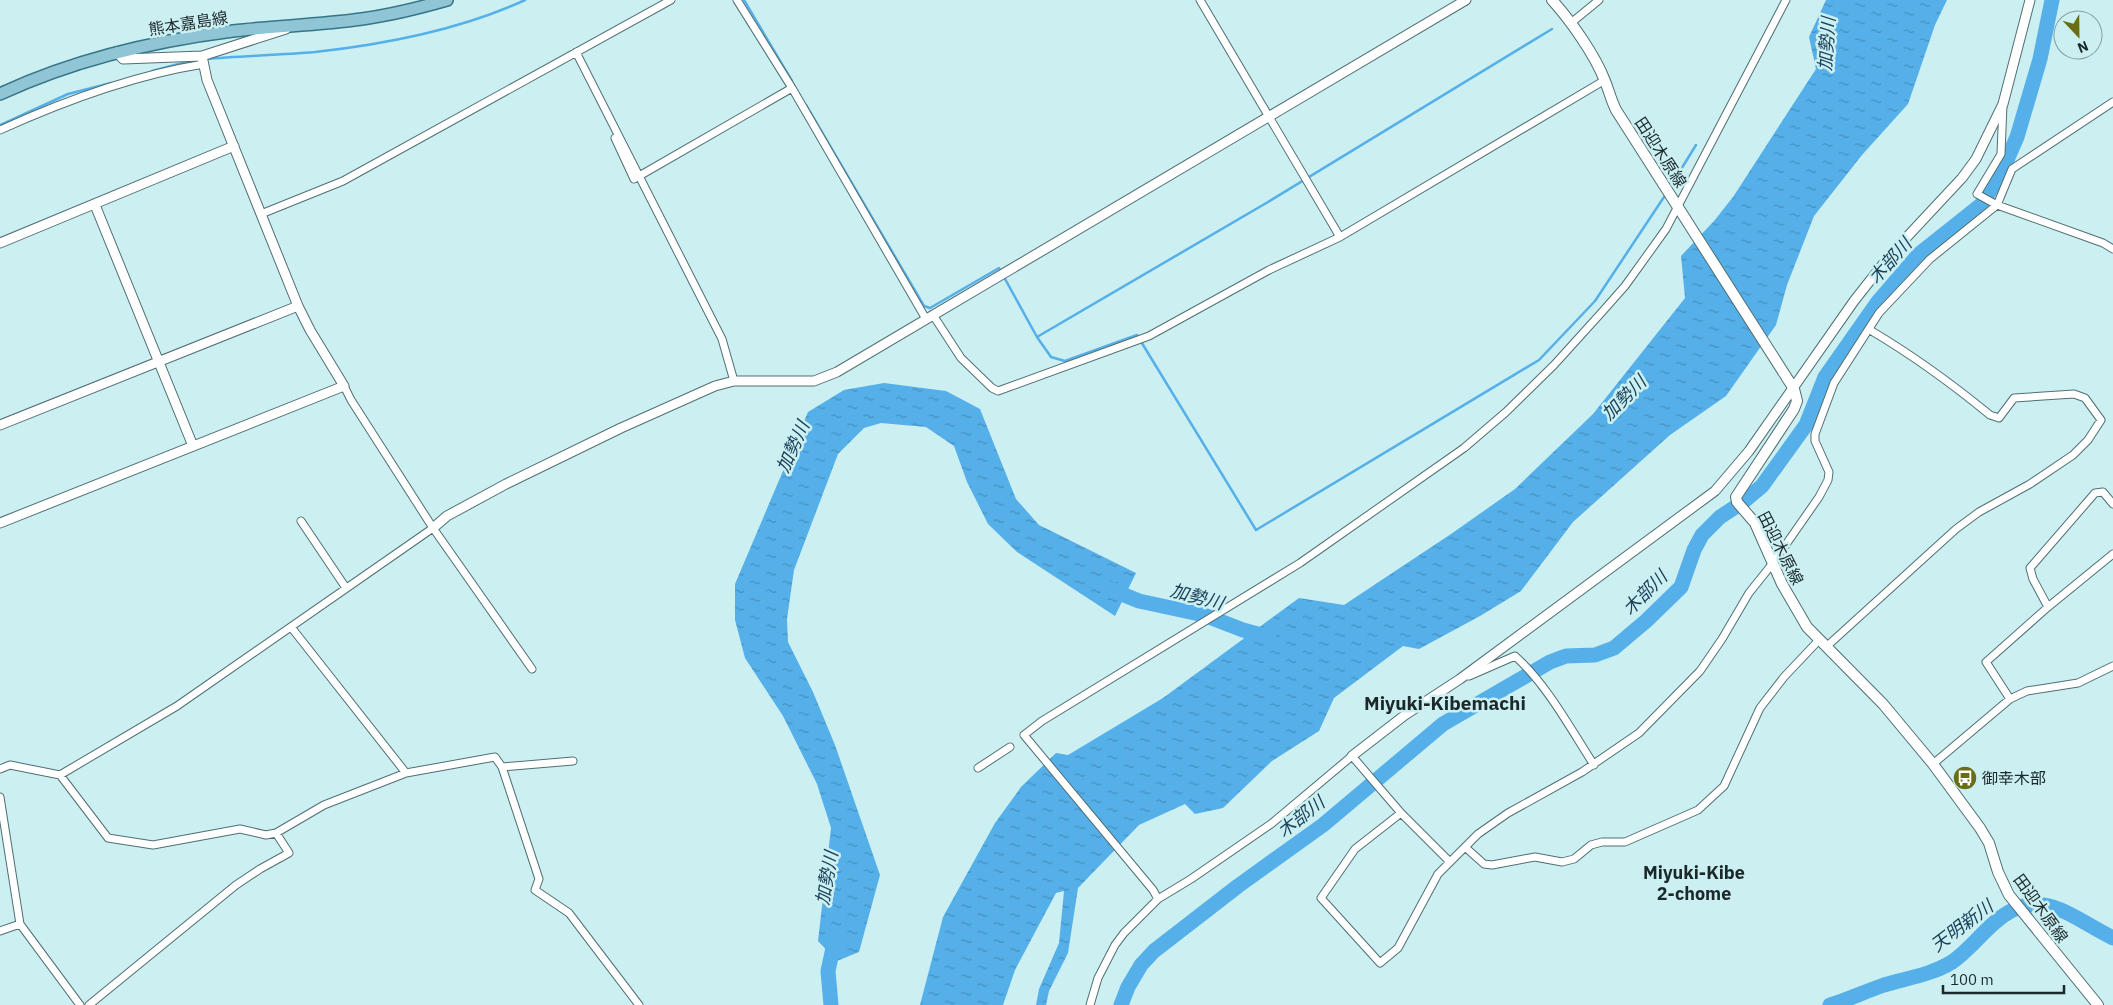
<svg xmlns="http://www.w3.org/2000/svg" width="2113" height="1005" viewBox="0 0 2113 1005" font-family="'IBM Plex Sans','Noto Sans JP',sans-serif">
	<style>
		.water { fill: url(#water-ripples) }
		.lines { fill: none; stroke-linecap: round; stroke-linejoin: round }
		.stream { stroke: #55b0e9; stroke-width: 2.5 }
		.river { stroke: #55b0e9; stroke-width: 15 }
		.minor-casing { stroke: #506f72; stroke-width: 9 }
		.tertiary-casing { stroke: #506f72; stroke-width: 11 }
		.secondary-casing { stroke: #506f72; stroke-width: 12 }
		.primary-casing { stroke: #367587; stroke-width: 14 }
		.minor { stroke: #fff; stroke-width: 7 }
		.tertiary { stroke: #fff; stroke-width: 9 }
		.secondary { stroke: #fff; stroke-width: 10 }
		.primary { stroke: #8fc5d5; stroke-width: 11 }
		.labels { text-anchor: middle; stroke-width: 5; stroke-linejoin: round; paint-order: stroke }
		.street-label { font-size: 16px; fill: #1b292a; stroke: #cceff2 }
		.poi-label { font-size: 16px; fill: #1b292a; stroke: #cceff2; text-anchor: start }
		.water-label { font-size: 18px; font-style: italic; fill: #1a4159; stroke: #cceff2 }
		.neighbourhood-label { font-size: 18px; font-weight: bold; fill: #1b292a; stroke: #cceff2 }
		.quarter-label { font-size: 19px; font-weight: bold; fill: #1b292a; stroke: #cceff2 }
	</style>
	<defs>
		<pattern id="water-ripples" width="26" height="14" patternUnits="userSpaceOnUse" patternTransform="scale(1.25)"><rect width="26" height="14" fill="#55b0e9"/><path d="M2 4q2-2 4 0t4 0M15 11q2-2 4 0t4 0" fill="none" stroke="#468fbd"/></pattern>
	</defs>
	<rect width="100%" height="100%" fill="#cceff2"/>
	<path class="water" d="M1826 0H1947L1935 25 1908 104 1862 155 1814 216 1787 285 1776 325 1726 396 1670 435 1573 522 1521 591 1480 616 1419 649 1403 646 1334 698 1319 731 1272 761 1223 808 1195 814 1185 804 1139 825 1078 888 1068 953 1049 991 1046 1005H1036L1039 989 1059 943 1064 891 1056 893 1015 970 1003 1005H920L943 917 995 823 1021 787 1056 753 1068 755 1163 698 1299 598 1344 605 1451 534 1515 489 1593 414 1685 298 1681 256 1714 221 1733 197 1816 69 1809 37Z
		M884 383 946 391 980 409 1016 499 1039 525 1136 573 1115 616 1017 552 988 524 967 482 954 446 926 427 881 423 864 428 838 454 794 570 787 619 788 642 813 692 835 745 880 875 859 952 837 961 818 941 831 828 817 784 783 716 745 658 735 620V584L808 412 844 390Z"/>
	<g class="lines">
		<path class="stream" d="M744 0 792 81
			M205 59C242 56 279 55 315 52 387 44 460 30 525 0
			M152 71 190 61
			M806 105 924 306 930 308 999 268 1037 337 1051 357 1065 361 1137 335 1256 530 1539 360 1595 301 1664 197
			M0 125 68 94 111 83
			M1672 184 1696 145
			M1037 337 1268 202 1552 29"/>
		<path class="river" d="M1107 588 1139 601 1204 615 1243 630 1269 637
			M831 1005 828 971 836 934
			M1121 1005 1128 987 1141 965 1154 951 1238 886 1323 825 1443 724 1550 662 1566 656 1595 655 1614 648 1646 621 1681 587 1694 550 1702 535 1720 517 1743 502 1762 486 1806 425 1825 377 1877 303 1919 254 1982 204 2003 169 2017 137 2040 59 2052 0
			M1830 1005C1848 1000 1866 991 1884 985 1907 978 1931 975 1952 962 1968 951 1979 936 1994 923 2039 883 2070 917 2113 938"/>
		<g class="minor-casing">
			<path id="minor" d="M737 0 792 88 926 319
				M1200 0 1340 237
				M1571 23 1599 0
				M576 52 722 339 734 381
				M2003 104 2001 154 1977 194 1997 205 2103 243 2113 249
				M0 130C64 101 134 75 204 64
				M615 138 634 179 792 88
				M261 214 343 181 671 0
				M933 315 961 358 992 388 998 391 1149 336 1269 270 1340 237 1605 80
				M344 386 351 400 433 528 532 669
				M2113 504 2103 492 2095 493 2030 568 2033 579 2048 607 2113 554
				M301 521 346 588
				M291 627 406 773
				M1826 647 1956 529 1979 512 2030 484 2073 455 2088 440 2101 420 2085 398 2074 394 2014 398 1999 418 1990 415C1951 383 1914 356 1870 330
				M1469 676 1515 656C1548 686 1570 728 1594 765
				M2010 699 1986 662 2048 607
				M1933 764 2010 699 2027 691 2078 683 2113 666
				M502 767 573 761
				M978 768 1010 747
				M0 769 10 765 60 775 177 706 433 528
				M60 775 108 838 153 845 240 829 266 835 276 833 324 805 406 773 495 757 502 767 539 879 535 890 569 913 639 1005
				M0 797 20 924 80 1005
				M1401 813 1355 849 1321 898 1380 963 1398 948 1438 874 1478 834 1508 813 1582 772 1639 733 1700 671 1722 639 1749 593 1773 563 1819 497 1828 480 1829 472 1815 441V434L1834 383 1879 313 1930 259 1997 205 2012 169 2113 102
				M1465 847 1484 864 1492 865 1535 857 1562 862 1574 859 1591 845 1602 842H1625L1698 810 1724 786 1760 708 1784 677 1819 640
				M1158 899 1153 890 1024 735 1042 721 1300 563 1464 448 1506 412 1554 365 1602 312 1625 286 1666 229 1786 0
				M0 931 20 924
				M89 1005 236 885 260 869 289 853 276 833
				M1090 1005 1098 978 1115 945 1124 933 1158 899 1191 879 1271 824 1352 756 1401 813 1450 862"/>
		</g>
		<g class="tertiary-casing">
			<path id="tertiary" d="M117 52 123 59 202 56 286 29
				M95 205 193 446
				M0 243 234 146
				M0 425 298 306
				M0 523 344 386 310 330 298 306 207 80 202 56
				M433 528 447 516 506 484 621 428 715 386 734 381H814L837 372 1466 0
				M1352 756 1405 715 1460 679 1715 491 1749 451 1854 301 1891 254 1962 178 1976 159 2003 104 2030 0"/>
		</g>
		<g class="secondary-casing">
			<path id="secondary" d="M1552 0C1571 21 1595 55 1605 81 1609 91 1611 100 1616 110L1794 389 1797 401 1794 409 1736 497 1737 502 1755 523 1782 584 1807 627 1883 704 1933 764 1980 828 1989 843 1998 872 2009 895 2098 1005"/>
		</g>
		<g class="primary-casing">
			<path id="primary" d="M0 94C73 60 153 41 233 31 276 26 319 25 362 19 391 15 419 8 447 0"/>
		</g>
		<use href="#minor" class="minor"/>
		<use href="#tertiary" class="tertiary"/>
		<use href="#secondary" class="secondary"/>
		<use href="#primary" class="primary"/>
	</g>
	<defs>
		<g id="bus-disc" transform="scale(1.25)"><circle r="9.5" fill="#696e12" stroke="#cceff2"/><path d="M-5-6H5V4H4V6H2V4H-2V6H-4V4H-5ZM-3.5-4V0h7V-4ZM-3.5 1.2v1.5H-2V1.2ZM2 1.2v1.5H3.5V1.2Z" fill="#fff"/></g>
	</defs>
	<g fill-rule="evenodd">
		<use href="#bus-disc" x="1965" y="778"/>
	</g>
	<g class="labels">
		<g class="street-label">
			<text transform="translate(188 23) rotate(-9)" y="6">熊本嘉島線</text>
			<text transform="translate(1661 152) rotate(57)" y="6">田迎木原線</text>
			<text transform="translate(1781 548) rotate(63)" y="6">田迎木原線</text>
			<text transform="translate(2041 908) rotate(54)" y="6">田迎木原線</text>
		</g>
		<g class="poi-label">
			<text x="1982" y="784">御幸木部</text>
		</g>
		<g class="water-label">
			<text transform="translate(1827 44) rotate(-86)" y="6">加勢川</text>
			<text transform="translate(1890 261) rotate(-48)" y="6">木部川</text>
			<text transform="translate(1624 398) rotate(-45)" y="6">加勢川</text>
			<text transform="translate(793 447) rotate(-66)" y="6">加勢川</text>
			<text transform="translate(1645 593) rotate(-45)" y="6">木部川</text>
			<text transform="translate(1197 597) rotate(15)" y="6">加勢川</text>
			<text transform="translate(1301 817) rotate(-38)" y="6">木部川</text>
			<text transform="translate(827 878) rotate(-80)" y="6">加勢川</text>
			<text transform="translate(1962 926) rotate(-37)" y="6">天明新川</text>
		</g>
		<g class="neighbourhood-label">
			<text x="1694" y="879">Miyuki-Kibe<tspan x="1694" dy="21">2-chome</tspan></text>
		</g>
		<g class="quarter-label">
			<text x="1445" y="710">Miyuki-Kibemachi</text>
		</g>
	</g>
	<g transform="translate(2078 35) rotate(158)"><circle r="24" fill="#cceff2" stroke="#85a0a2"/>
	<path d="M0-4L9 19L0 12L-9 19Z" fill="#696e12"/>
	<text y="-8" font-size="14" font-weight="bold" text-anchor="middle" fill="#1b292a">N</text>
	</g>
	<path d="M1943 985v8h121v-8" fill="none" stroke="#1b292a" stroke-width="2.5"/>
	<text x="1950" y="985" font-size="15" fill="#1b292a" stroke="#cceff2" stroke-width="4" paint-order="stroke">100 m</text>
</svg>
